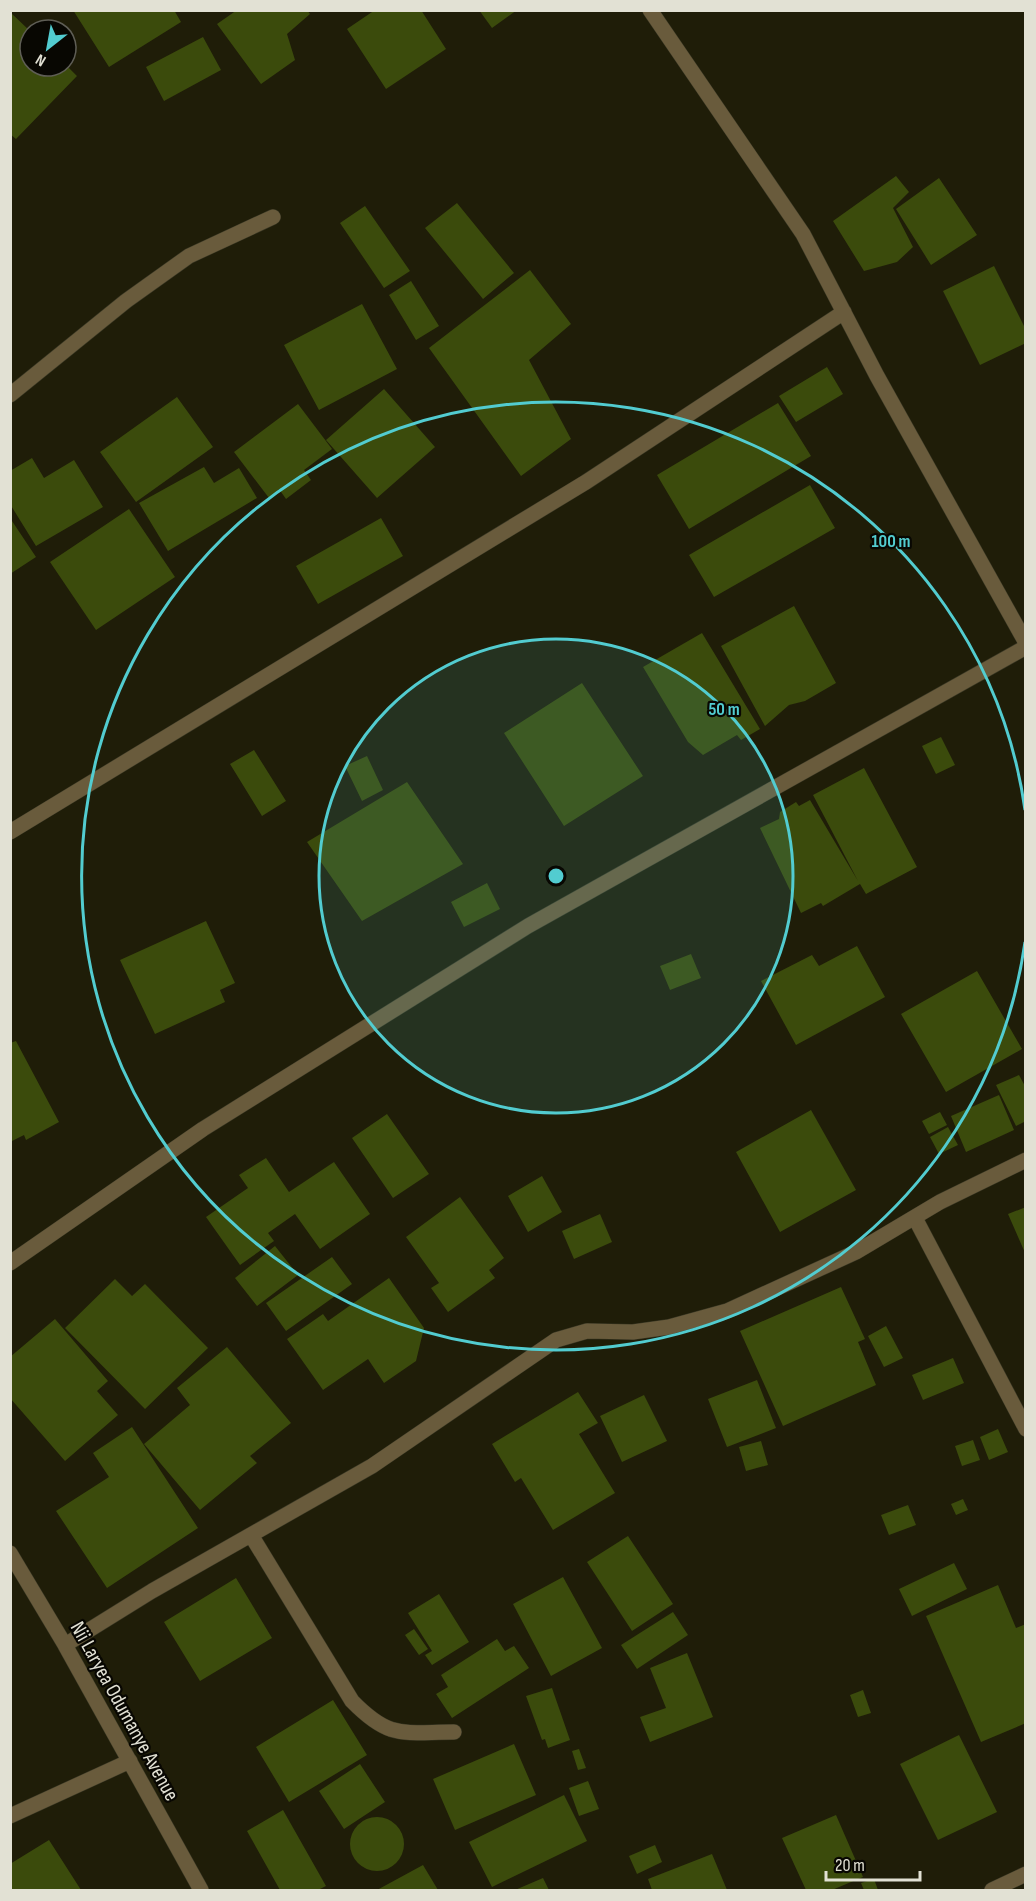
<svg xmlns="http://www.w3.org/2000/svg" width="1036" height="1901" viewBox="0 0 1036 1901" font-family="'Sofia Sans Condensed',sans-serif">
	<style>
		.building { fill: #3b4b0c }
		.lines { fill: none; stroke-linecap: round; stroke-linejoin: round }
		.minor-casing { stroke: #3a3825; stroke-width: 16 }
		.minor { stroke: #695b3c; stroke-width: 15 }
		.ring { fill: none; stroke: #52ccd0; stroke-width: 3 }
		.labels { text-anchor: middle; stroke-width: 4.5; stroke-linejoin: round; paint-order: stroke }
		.street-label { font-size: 21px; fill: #e2e1d4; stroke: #080702 }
		.centre { fill: #52ccd0; stroke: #080702; stroke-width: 3 }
		.ring-label { font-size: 18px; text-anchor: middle; font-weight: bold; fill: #52ccd0; stroke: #080702; stroke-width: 4.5; stroke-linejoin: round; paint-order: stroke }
	</style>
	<rect width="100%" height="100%" fill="#1f1d08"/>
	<path class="building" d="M73 10H174L181 22 109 67Z
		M237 10H307L310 14 287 34 295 60 261 84 217 24Z
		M375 10H421L446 49 386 89 347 29Z
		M479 10H517L492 28Z
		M10 12 30 31V66H67L77 76 16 139 10 134Z
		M203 37 221 70 164 101 146 67Z
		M896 176 909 192 893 208 913 247 897 262 864 271 833 221Z
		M939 178 977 235 931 265 896 209Z
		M457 203 514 273 483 299 425 228Z
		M365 206 410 271 384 288 340 223Z
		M994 266 1026 330V343L980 365 943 291Z
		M530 270 571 324 529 360 571 439 521 476 429 348Z
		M411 281 439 326 416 340 389 295Z
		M362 304 397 369 319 410 284 345Z
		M827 367 843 394 796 422 779 396Z
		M384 389 435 447 377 498 326 440Z
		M177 397 213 447 136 502 100 452Z
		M778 403 811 456 689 529 657 475Z
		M298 404 332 449 304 470 311 480 286 499 279 489 269 498 234 452Z
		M32 458 44 478 74 460 103 507 36 546 10 504V471Z
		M204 467 214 483 239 468 257 498 168 551 139 503Z
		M810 485 835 528 714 597 689 555Z
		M129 509 175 577 96 630 50 562Z
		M10 518 36 557 10 574Z
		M381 518 403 556 318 604 296 566Z
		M794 606 836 683 805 701 789 705 765 726 721 646Z
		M702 633 760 729 741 740 737 735 703 755 688 742 643 667Z
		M582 683 643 776 564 826 504 733Z
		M941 737 955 765 936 774 922 746Z
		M254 750 286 801 262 816 230 764Z
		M367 756 383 790 362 801 345 766Z
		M864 768 917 867 866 894 860 884 823 906 821 903 801 913 760 828 779 819 780 812 796 802 799 806 810 800 858 881 813 795Z
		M407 782 463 864 362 921 307 842Z
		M487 883 500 909 464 927 451 902Z
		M206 921 235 983 220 990 225 1002 155 1034 120 960Z
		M857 946 885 997 796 1045 761 981 812 955 819 966Z
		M691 954 701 978 670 990 660 966Z
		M977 971 1022 1049 946 1092 901 1014Z
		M16 1041 59 1122 26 1140 24 1135 10 1142V1043Z
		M1019 1075 1026 1088V1121L1016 1126 996 1085Z
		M999 1095 1014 1130 966 1152 951 1116Z
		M811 1110 856 1190 780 1232 736 1152Z
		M940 1112 947 1125 929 1134 922 1121Z
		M387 1114 429 1174 393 1198 352 1138Z
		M948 1127 958 1145 939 1154 930 1137Z
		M266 1158 289 1192 334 1162 370 1214 320 1249 295 1214 268 1233 274 1241 240 1265 206 1217 248 1188 239 1175Z
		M542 1176 562 1212 528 1232 508 1196Z
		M460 1197 504 1258 489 1270 495 1278 448 1312 431 1288 439 1283 406 1237Z
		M1026 1207V1255L1008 1214Z
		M600 1214 612 1242 574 1259 562 1231Z
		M275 1246 298 1275 257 1306 235 1278Z
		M332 1257 352 1284 286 1331 266 1303Z
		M389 1278 424 1328 416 1361 384 1383 368 1359 323 1390 287 1339 323 1314 328 1321Z
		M115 1279 132 1296 145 1284 208 1348 145 1409 65 1328Z
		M841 1287 865 1339 858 1342 876 1385 783 1426 740 1331Z
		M55 1319 108 1381 97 1391 118 1415 65 1461 10 1398V1357Z
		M886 1326 903 1358 884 1367 868 1336Z
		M227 1347 291 1423 250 1456 257 1463 200 1510 144 1444 190 1405 177 1388Z
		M953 1358 964 1383 923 1400 912 1375Z
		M757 1380 776 1428 727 1447 708 1399Z
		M578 1392 598 1423 579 1434 615 1493 553 1530 521 1478 515 1482 492 1444Z
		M644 1395 667 1441 622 1462 600 1416Z
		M132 1427 198 1528 107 1588 56 1511 109 1477 93 1453Z
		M998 1429 1008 1452 989 1460 980 1437Z
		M973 1440 980 1460 962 1466 955 1446Z
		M761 1441 768 1465 746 1471 739 1447Z
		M963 1499 968 1510 956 1515 951 1504Z
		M908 1505 916 1525 889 1535 881 1515Z
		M628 1536 673 1604 632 1631 587 1562Z
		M954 1563 967 1589 912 1616 899 1589Z
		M563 1577 602 1648 551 1676 513 1604Z
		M236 1578 272 1638 200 1681 164 1622Z
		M998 1585 1016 1628 1026 1624V1723L981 1742 926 1616Z
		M439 1594 469 1642 432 1665 425 1655 432 1651 408 1613Z
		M673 1612 688 1635 637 1669 621 1645Z
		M414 1629 428 1649 419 1655 405 1635Z
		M497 1639 505 1651 514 1646 529 1668 452 1718 436 1694 448 1687 441 1675Z
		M687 1653 713 1717 650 1742 640 1717 666 1708 650 1668Z
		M552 1688 570 1740 548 1748 545 1739 542 1740 526 1696Z
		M863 1690 871 1713 858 1717 850 1695Z
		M333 1700 367 1755 289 1802 256 1747Z
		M959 1735 997 1812 938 1840 900 1764Z
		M514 1744 536 1795 455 1830 433 1779Z
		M579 1749 586 1768 578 1770 572 1751Z
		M360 1764 385 1802 344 1829 319 1791Z
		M588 1781 599 1809 579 1816 569 1788Z
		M564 1795 587 1841 492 1887 469 1842Z
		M283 1810 326 1886 318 1890H280L247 1831Z
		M836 1815 863 1877 832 1890H806L782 1838Z
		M350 1844a27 27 0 1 1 54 0a27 27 0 1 1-54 0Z
		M49 1840 81 1890H10V1864Z
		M655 1845 662 1862 637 1874 629 1856Z
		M712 1854 727 1890H652L648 1879Z
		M423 1865 438 1890H377Z
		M543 1878 549 1890H515Z
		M874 1879 878 1890H864L861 1883Z"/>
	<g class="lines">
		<g class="minor-casing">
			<path id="minor" d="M650 10 803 234 877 376 1026 643
				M10 395 126 301 189 256 273 217
				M10 832 586 482 844 312
				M915 1218 1026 1429
				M10 1263 203 1129 528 926 1026 647
				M251 1535 352 1701C390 1740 403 1732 454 1732
				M10 1553 65 1645 201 1890
				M65 1645 152 1591 372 1466 556 1340 587 1331 633 1332 669 1327 727 1311 856 1252 940 1202 1026 1160
				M10 1816 130 1761
				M992 1890 1026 1874"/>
		</g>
		<use href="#minor" class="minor"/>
	</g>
	<circle cx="556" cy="876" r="237" fill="#52ccd0" fill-opacity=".12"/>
	<g class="ring">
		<circle cx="556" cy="876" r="237"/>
		<path d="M1025 942A474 474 0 1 1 1025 810"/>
	</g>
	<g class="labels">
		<g class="street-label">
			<text transform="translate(125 1711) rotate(61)" y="7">Nii Laryea Odumanye Avenue</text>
		</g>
	</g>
	<circle cx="556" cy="876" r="9" class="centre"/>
	<g class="ring-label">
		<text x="891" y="547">100 m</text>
		<text x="724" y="715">50 m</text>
	</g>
	<rect width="1036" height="1901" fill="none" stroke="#e2e1d4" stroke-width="24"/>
	<g transform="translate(48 48) rotate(211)"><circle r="28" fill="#080702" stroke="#5f5e56" stroke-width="1.5"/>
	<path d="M0-4.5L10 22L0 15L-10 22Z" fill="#52ccd0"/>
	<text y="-9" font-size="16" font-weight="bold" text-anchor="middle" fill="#e2e1d4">N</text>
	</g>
	<path d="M826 1871v9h94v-9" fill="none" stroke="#e2e1d4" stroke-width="3"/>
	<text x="835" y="1871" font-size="18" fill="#e2e1d4" stroke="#080702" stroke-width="4.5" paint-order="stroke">20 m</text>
</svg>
